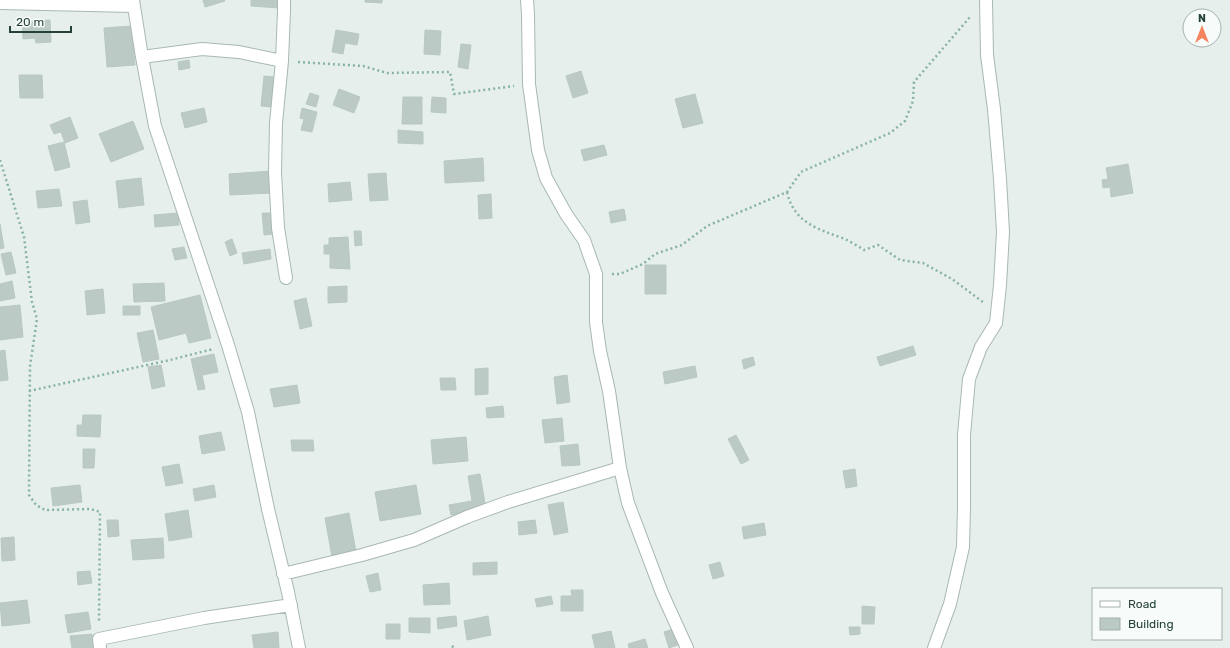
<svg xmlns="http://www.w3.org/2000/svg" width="1230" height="648" viewBox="0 0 1230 648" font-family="Rubik,sans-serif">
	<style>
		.building { fill: #bbcac4; stroke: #b8c9c2 }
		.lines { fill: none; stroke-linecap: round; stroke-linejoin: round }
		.minor-casing { stroke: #a8b8b2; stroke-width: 14 }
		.path { stroke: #86b3a5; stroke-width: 2.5; stroke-dasharray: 2 3; stroke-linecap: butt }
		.minor { stroke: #fff; stroke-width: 12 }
	</style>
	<rect width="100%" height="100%" fill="#e6efeb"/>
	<path class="building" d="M203 0H224L225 1 205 7Z
		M251 0H280L279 8 251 6Z
		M365 0H382V3L365 2Z
		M50 20 51 42 36 43 35 38 23 39 22 22Z
		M131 26 135 65 107 67 104 28Z
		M336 30 359 34 357 45 345 43 343 54 332 52Z
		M425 30 441 31 440 55 424 54Z
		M461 44 471 45 468 69 458 67Z
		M189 60 190 68 179 70 178 62Z
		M581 71 588 93 573 98 566 76Z
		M19 75H42L43 98H20Z
		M264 76 274 77 271 107 261 106Z
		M339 89 360 97 354 113 333 105Z
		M310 93 319 96 316 107 306 104Z
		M695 94 703 123 683 128 675 99Z
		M403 97H422V124H402Z
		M432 97 446 98V113L431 112Z
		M204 108 207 122 185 128 181 113Z
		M302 108 317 112 312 132 301 130 304 119 300 118Z
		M70 117 78 138 65 143 61 132 54 134 50 125Z
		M133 121 144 149 111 162 99 134Z
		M398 130 423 132V144L398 143Z
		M64 142 70 167 55 171 48 146Z
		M604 145 607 155 584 161 581 150Z
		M483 158 484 181 445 183 444 161Z
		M1128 164 1133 193 1111 197 1110 187 1103 188 1102 180 1108 179 1106 168Z
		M271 171 272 193 230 195 229 174Z
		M386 173 388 200 370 201 368 174Z
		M141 178 144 205 119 208 116 181Z
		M350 182 352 200 329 202 328 184Z
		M59 189 62 206 38 208 36 191Z
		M491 194 492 218 479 219 478 195Z
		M87 200 90 222 76 224 73 202Z
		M624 209 626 220 611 223 609 212Z
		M178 213 179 225 155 227 154 215Z
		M262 213H273L274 234 264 235Z
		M0 224 4 248 0 249Z
		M354 231H361L362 245 355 246Z
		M348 237 350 269 330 268V254H324V245H329V238Z
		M232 239 237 253 230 256 225 242Z
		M184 247 187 258 175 260 172 249Z
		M270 249 271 259 244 264 242 253Z
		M11 252 16 273 6 275 1 254Z
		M645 265H666V294H645Z
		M12 281 15 298 0 301V284Z
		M164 283 165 301 134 302 133 284Z
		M347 286V302L328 303V287Z
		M103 289 105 313 87 315 85 291Z
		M200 295 211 338 189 343 186 333 159 340 151 307Z
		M306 298 312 326 300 329 294 301Z
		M20 305 23 337 0 340V307Z
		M123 306H140V315H123Z
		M153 330 159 359 143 362 137 333Z
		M913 346 916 355 880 366 877 357Z
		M5 350 8 380 0 381V351Z
		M214 354 218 372 202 375 205 389 198 390 191 359Z
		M753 357 755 365 744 369 742 360Z
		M161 365 165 386 152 389 148 367Z
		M695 366 697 377 665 384 663 372Z
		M488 368V394L475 395V369Z
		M567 375 570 402 557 404 554 377Z
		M440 378H455L456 390H441Z
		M297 385 300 403 274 407 270 389Z
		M503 406 504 417 487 418 486 408Z
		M83 415H101L100 437 77 436V425H82Z
		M562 418 564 441 545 443 542 420Z
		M221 432 225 450 202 454 199 436Z
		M736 435 749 460 741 464 728 439Z
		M466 437 468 461 433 464 431 440Z
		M291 440H313L314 451H292Z
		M578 444 580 465 562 466 560 446Z
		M83 449H95L94 468H83Z
		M179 464 183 483 166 486 162 467Z
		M855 469 857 486 846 488 843 471Z
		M480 474 486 509 451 515 449 505 472 501 468 476Z
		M80 485 82 502 53 506 51 488Z
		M214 485 216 497 195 501 193 489Z
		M416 485 421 514 380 521 375 492Z
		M563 502 568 532 554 535 548 505Z
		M188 510 192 537 169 541 165 514Z
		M349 513 356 552 332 557 325 518Z
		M107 520H118L119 536 108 537Z
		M535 520 537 533 519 535 518 522Z
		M764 523 766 535 744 539 742 527Z
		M14 537 15 560 2 561 1 538Z
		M163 538 164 558 133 560 131 540Z
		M497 562V574L473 575V563Z
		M720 562 724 576 713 579 709 565Z
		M90 571 92 583 78 585 77 572Z
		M378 573 381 590 370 592 366 576Z
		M449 583 450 604 424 605 423 585Z
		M571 590H583V611H561V596H572Z
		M551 596 553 604 537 607 535 599Z
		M27 600 30 623 2 626 0 603Z
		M862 606 875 607 874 624H862Z
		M88 612 91 629 68 633 65 615Z
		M456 616 457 626 438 629 437 618Z
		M488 616 491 635 467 640 464 621Z
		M409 618H430V633L409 632Z
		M386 624H400V639H386Z
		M849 627H860V634L850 635Z
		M676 628 681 644 669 648 664 632Z
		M611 631 615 648H595L592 635Z
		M278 632 279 648H254L252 635Z
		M92 634 93 648H72L70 636Z
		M645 639 648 648H629L628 644Z"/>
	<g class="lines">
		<g class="minor-casing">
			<path id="minor" d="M133 0 142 57 155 126 228 345 248 412 268 509 288 592 299 648
				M284 0V11L282 61 276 123 275 172 278 228 286 278
				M527 0 528 14 529 84 538 150 546 178 566 214 584 240 596 274V322L600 351 609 391 620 468 628 503 662 593 687 648
				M0 3 133 6
				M142 57 202 49 239 52 282 61
				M283 574 362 555 414 540 467 517 508 502 620 468
				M100 648 99 639 204 618 291 605
				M934 648 950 604 963 547 964 507V435L969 379 981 347 996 323 1000 285 1003 232 1000 179 994 109 987 55 986 0"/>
		</g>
		<path class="path" d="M298 62 363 66 387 73 450 72 454 94 514 86
			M0 160 24 237 32 302 37 319 30 366 29 495 36 505 45 510 91 509 100 512 99 622
			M787 192C794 223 818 229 845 239 851 242 858 246 864 250L878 245 900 260 923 263 952 279 983 302
			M612 274H620L643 264 655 254 682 245 707 226 787 192 801 172 890 133 905 121 913 101 914 82 970 17
			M29 391 170 360 213 349
			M452 646 454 648"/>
		<use href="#minor" class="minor"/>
	</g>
	<rect x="1092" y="588" width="130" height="52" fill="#f7fbf9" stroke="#a3b1ad"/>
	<rect x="1100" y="601" width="20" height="6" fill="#ffffff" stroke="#a3b1ad"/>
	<text x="1128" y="608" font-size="12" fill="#24423a">Road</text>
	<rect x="1100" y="618" width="20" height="12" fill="#bbcac4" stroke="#a3b1ad"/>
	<text x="1128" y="628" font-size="12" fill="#24423a">Building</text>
	<g transform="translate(1202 28)"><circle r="19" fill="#f7fbf9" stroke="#a3b1ad"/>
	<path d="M0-3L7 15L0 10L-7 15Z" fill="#f4845f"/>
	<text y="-6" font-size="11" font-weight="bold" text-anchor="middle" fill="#24423a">N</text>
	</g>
	<path d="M10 26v6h61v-6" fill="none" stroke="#24423a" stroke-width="2"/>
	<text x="16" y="26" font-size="12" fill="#24423a" stroke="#f7fbf9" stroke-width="3" paint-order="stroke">20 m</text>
</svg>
